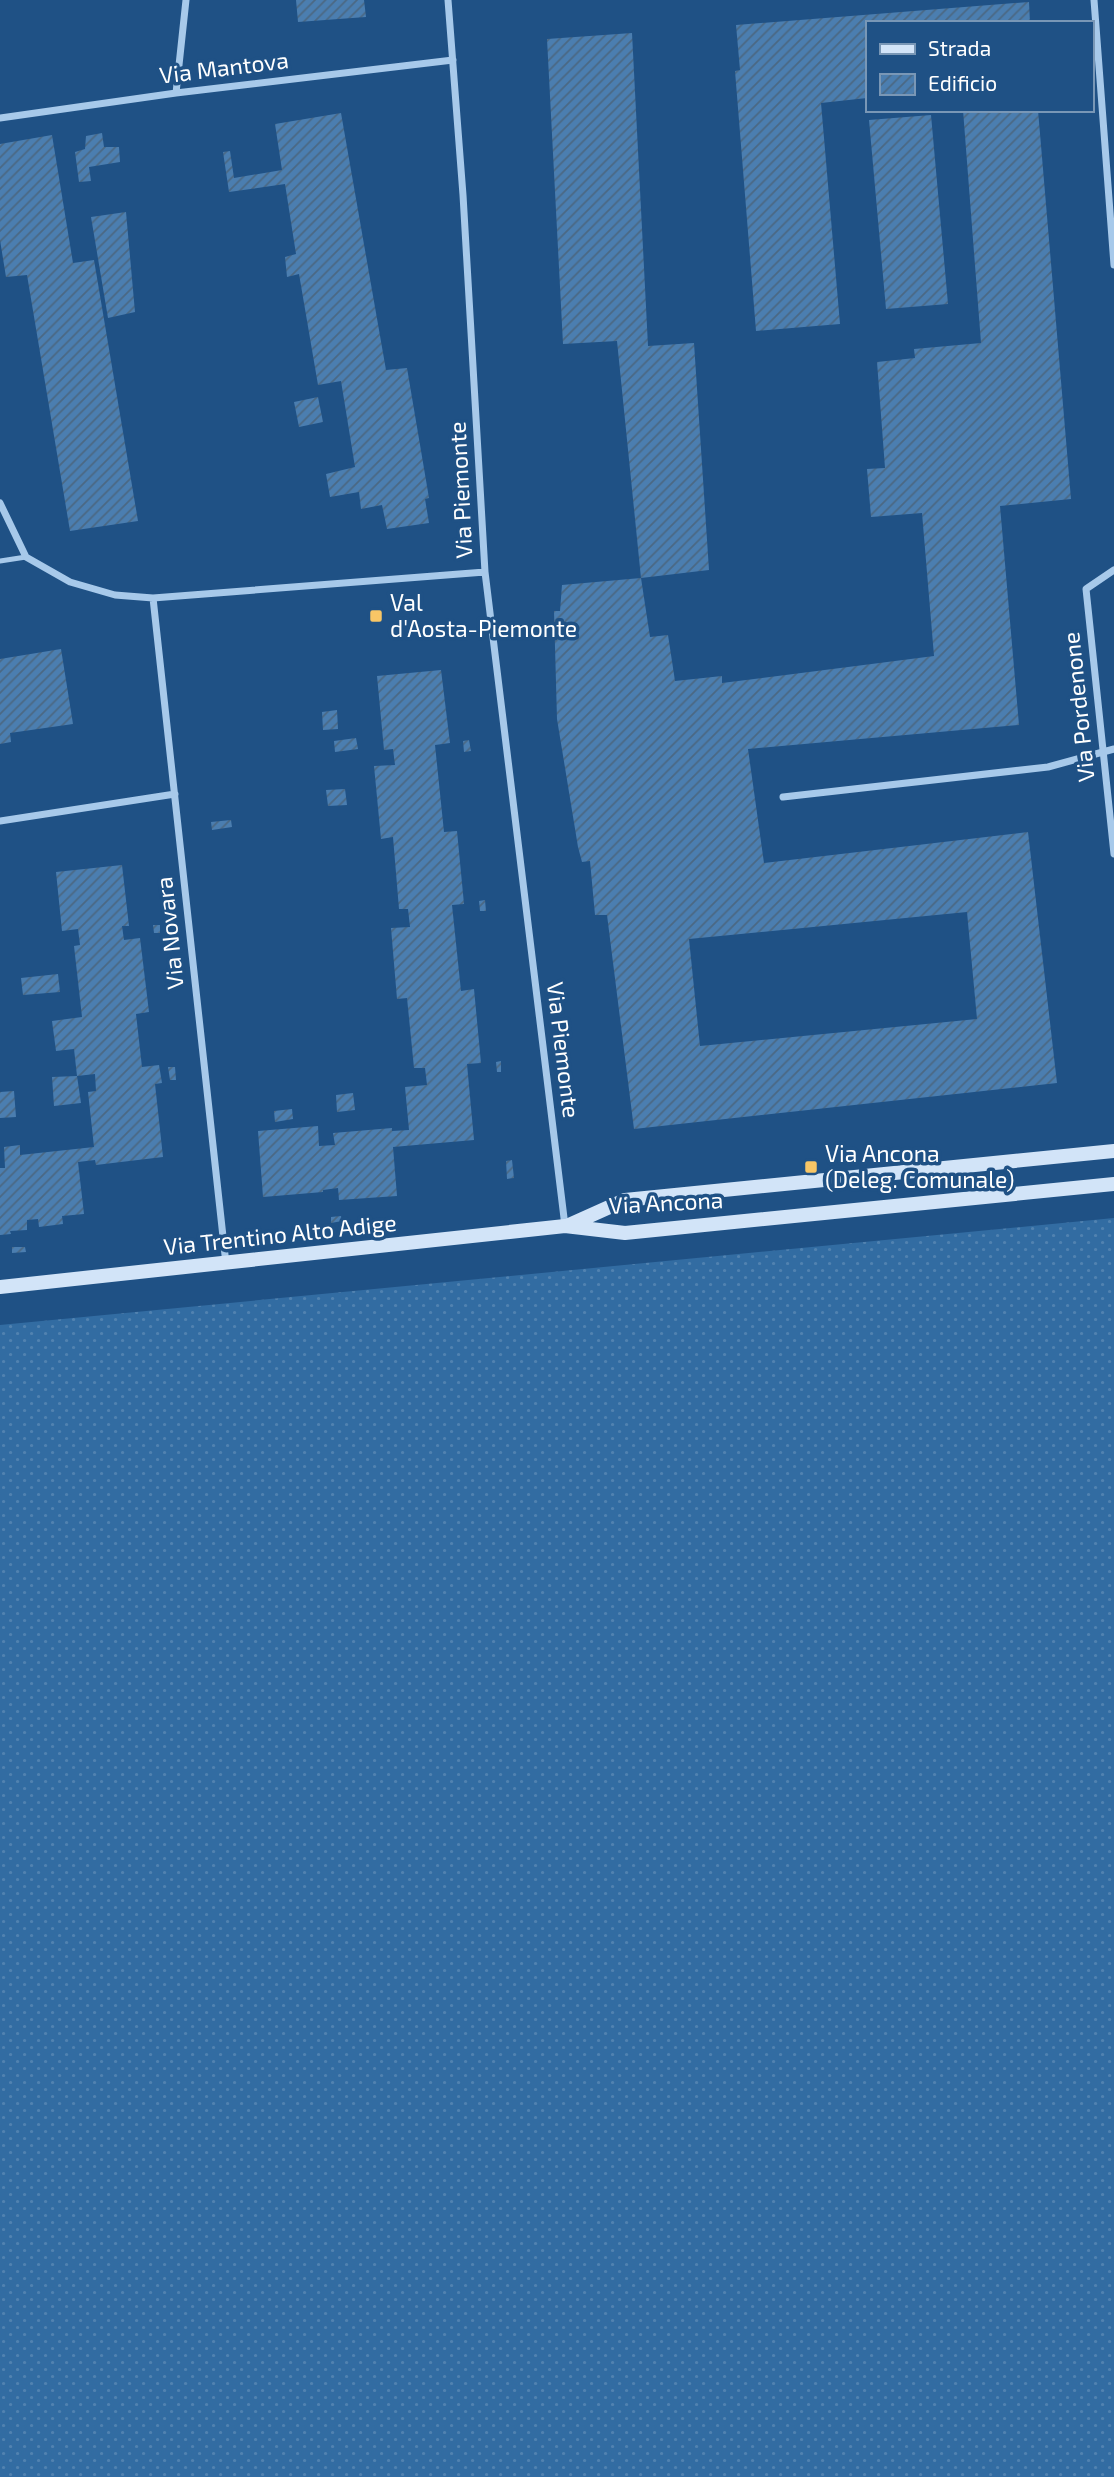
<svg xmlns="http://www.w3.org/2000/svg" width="1114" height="2477" viewBox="0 0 1114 2477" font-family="'Exo 2',sans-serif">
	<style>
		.grass { fill: url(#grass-dots) }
		.building { fill: url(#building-hatch); fill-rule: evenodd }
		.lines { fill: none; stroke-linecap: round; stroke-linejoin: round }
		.lane { stroke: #a7c9ea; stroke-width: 5 }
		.street { stroke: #a7c9ea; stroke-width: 7 }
		.secondary { stroke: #d2e4f8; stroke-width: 14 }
		.poi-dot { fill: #f8c666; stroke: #1f5185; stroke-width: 2.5 }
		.labels { text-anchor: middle; stroke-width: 7; stroke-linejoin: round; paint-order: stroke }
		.street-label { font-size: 23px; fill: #fff; stroke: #1f5185 }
		.poi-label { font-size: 23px; fill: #fff; stroke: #1f5185; text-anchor: start }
	</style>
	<defs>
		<pattern id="grass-dots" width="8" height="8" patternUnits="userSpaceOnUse" patternTransform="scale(1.75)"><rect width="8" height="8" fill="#326ca2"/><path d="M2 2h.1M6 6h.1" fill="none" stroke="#5182b0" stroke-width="1.8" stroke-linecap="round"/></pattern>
		<pattern id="building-hatch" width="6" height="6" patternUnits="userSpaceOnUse" patternTransform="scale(1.75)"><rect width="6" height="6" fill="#4b7eb0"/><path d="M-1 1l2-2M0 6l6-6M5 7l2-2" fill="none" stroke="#4b6883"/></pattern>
	</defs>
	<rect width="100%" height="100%" fill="#1f5185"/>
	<path class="grass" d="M1114 1218V2477H0V1325Z"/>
	<path class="building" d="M296 0H364L366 17 298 22Z
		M1029 2 1030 23H867V98L821 103 840 324 756 331 735 71 740 70 736 25Z
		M632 33 648 346 694 343 709 570 641 578 617 341 563 344 547 39Z
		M963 110H1038L1071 499 1000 506 1019 725 748 749 764 863 1028 832 1057 1083 634 1129 607 915H595L590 861 582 862 578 847 557 719 554 611H560L562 585 641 578 650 637 668 635 675 681 722 676V683L934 656 922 513 871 517 867 469 885 468 877 362 915 358 914 349 981 343ZM967 912 977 1019 700 1046 689 939Z
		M341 113 386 370 407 368 429 498 425 499 429 523 387 529 382 505 361 509 359 492 330 497 326 474 355 467 341 381 318 385 299 274 287 277 285 257 296 254 285 184 229 192 223 152 230 151 234 178 282 170 275 124Z
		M931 115 948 304 886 309 869 120Z
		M102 133 104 147H119L120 162 89 167 91 181 79 182 75 152 85 149 86 136Z
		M52 135 73 263 94 260 138 521 70 531 27 275 6 277 0 240V144Z
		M126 212 135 312 108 318 91 217Z
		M318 397 323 422 299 427 294 402Z
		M61 649 73 724 10 733 11 742 0 744V659Z
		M441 670 450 743 435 745 444 832 457 831 464 904 452 905 461 991 474 989 481 1063 467 1064 474 1140 393 1147 397 1196 339 1200 338 1188 323 1190V1192L263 1197 258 1131 318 1126 319 1146 335 1145 333 1133 392 1128V1131L409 1130 405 1087 427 1085 425 1068H414L407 998 397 999 391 928 410 927 408 909H399L393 837 381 839 374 766 395 765 393 749 384 750 377 676Z
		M337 710 338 729 323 730 322 712Z
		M356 738 358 749 335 752 334 741Z
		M469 740 471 751 464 752 463 741Z
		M345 789 347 805 328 806 326 790Z
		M231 820 232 827 212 830 211 822Z
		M122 865 129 926H122L124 940 140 938 149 1012 136 1014 142 1067 159 1065 162 1083 155 1084 163 1157 96 1165 95 1160 78 1162 84 1214 62 1216 63 1224 39 1227 38 1219 27 1220V1230L10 1231 11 1234 0 1235V1168H5L4 1147 20 1145V1155L94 1147 88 1092 96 1091 95 1074 77 1076 74 1049 56 1051 52 1021 82 1017 74 946 80 945 78 929 62 931 56 872Z
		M485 900 486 911H480L479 901Z
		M153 925H160V933H154Z
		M58 974 60 992 23 995 21 978Z
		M501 1061V1072H497L496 1062Z
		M168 1067H175L176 1080H170Z
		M77 1076 81 1103 54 1106 52 1077Z
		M14 1091 16 1117 0 1118V1092Z
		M353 1093 355 1110 337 1112 336 1095Z
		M292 1109 293 1119 275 1122 274 1111Z
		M512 1160 514 1178 507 1179 506 1161Z
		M341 1216 342 1221 331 1223V1217Z
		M12 1247H25L26 1252 12 1253Z"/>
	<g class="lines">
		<path class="lane" d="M0 561 26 557"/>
		<path class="street" d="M448 0 463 195 485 572 565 1226
			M1094 0 1114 265
			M176 93 186 0
			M0 118 176 93 453 60
			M0 503 26 557 70 582 115 595 153 598 485 572
			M1114 570 1086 589 1114 854
			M153 598 226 1264
			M783 797 1048 767 1114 749
			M0 821 175 794"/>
		<path class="secondary" d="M567 1226 625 1200 1114 1151
			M0 1287 565 1226 625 1233 1114 1184"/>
	</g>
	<g class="poi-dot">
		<rect x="369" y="609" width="14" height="14" rx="3.5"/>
		<rect x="804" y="1160" width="14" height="14" rx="3.5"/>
	</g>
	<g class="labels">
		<g class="street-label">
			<text transform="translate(224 68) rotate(-7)" y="8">Via Mantova</text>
			<text transform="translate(461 490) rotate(-93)" y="8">Via Piemonte</text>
			<text transform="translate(1079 707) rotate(-96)" y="8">Via Pordenone</text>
			<text transform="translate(170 933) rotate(-96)" y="8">Via Novara</text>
			<text transform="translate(563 1050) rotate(83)" y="8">Via Piemonte</text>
			<text transform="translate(666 1203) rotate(-3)" y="8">Via Ancona</text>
			<text transform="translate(280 1235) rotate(-6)" y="8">Via Trentino Alto Adige</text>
		</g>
		<g class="poi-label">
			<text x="390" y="611">Val<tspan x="390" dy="26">d'Aosta-Piemonte</tspan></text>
			<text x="825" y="1162">Via Ancona<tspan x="825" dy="26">(Deleg. Comunale)</tspan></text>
		</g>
	</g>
	<rect x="866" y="21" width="228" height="91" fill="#1f5185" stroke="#7997b6" stroke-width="2"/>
	<rect x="880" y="44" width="35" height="10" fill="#d2e4f8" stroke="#7997b6" stroke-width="2"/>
	<text x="928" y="56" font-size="21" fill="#ffffff">Strada</text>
	<rect x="880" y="74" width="35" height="21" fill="url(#building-hatch)" stroke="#7997b6" stroke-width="2"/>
	<text x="928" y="91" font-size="21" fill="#ffffff">Edificio</text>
</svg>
